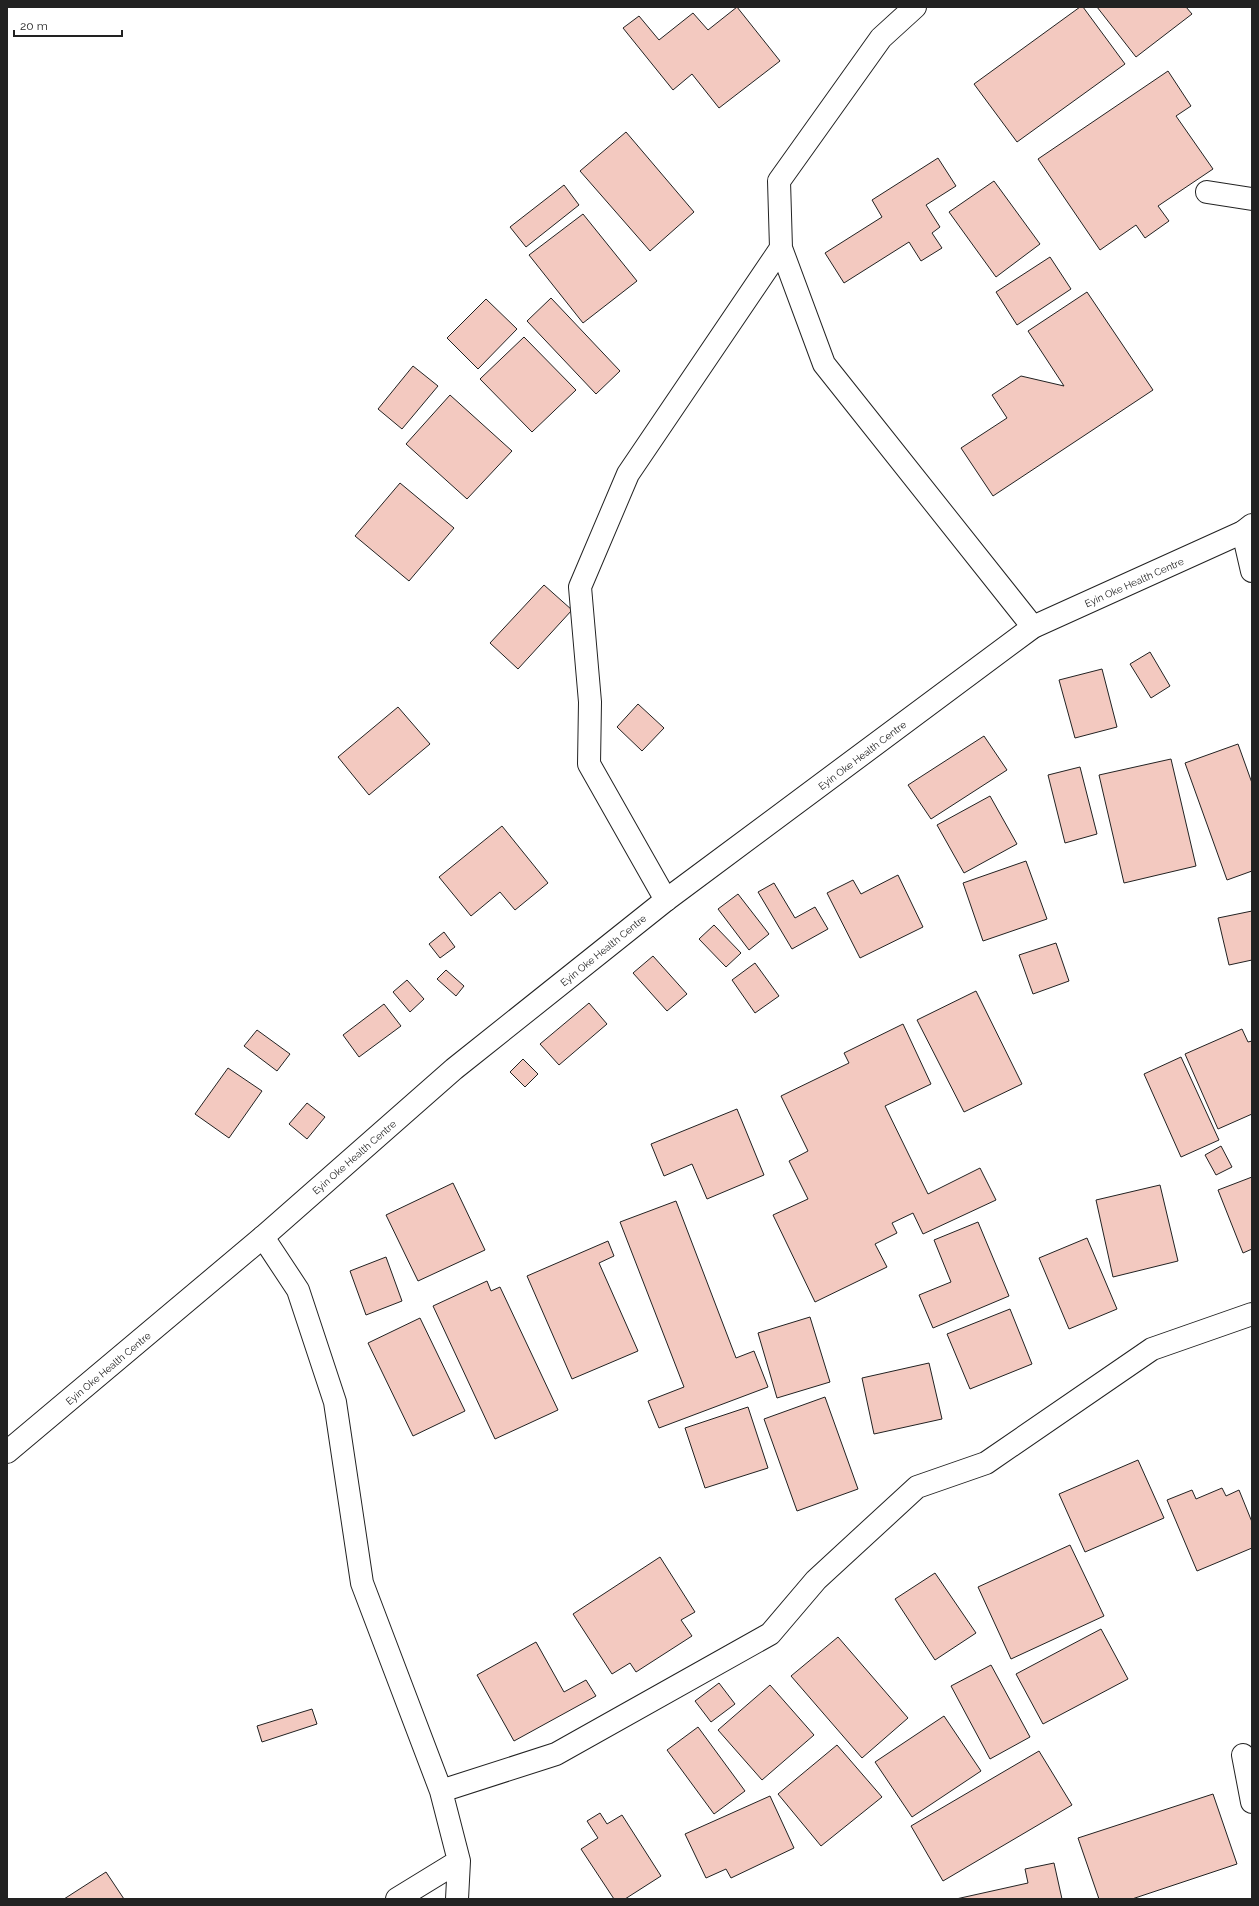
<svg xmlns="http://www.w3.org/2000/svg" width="1259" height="1906" viewBox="0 0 1259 1906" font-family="Raleway,sans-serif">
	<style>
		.building { fill: #f3c9c0; stroke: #222 }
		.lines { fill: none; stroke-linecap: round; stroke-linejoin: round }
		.street-casing { stroke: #222; stroke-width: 24 }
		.primary-casing { stroke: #222; stroke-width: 24 }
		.street { stroke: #fff; stroke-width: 22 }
		.primary { stroke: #fff; stroke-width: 22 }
		.labels { text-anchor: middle; stroke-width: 3; stroke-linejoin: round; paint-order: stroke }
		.street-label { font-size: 10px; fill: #222; stroke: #fff }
	</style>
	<rect width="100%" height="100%" fill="#fff"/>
	<path class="building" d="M737 7 780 61 719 108 692 74 673 90 623 28 639 16 659 40 693 13 708 30Z
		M1080 7H1083L1125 64 1017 142 974 84Z
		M1097 7H1186L1192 14 1136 57Z
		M1168 71 1191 106 1176 116 1213 169 1158 206 1169 221 1145 238 1136 225 1100 250 1038 159Z
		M626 132 694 212 650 251 580 171Z
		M938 158 956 186 926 205 940 227 932 233 942 248 921 261 909 242 844 283 825 253 882 217 872 200Z
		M994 181 1040 244 996 277 949 212Z
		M564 185 579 205 526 247 510 227Z
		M583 214 637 281 583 323 529 255Z
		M1050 257 1071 289 1017 325 996 292Z
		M1087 292 1153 390 993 496 961 448 1007 418 992 395 1021 376 1064 386 1028 331Z
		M551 298 620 371 596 394 527 321Z
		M486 299 517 329 478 369 447 338Z
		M524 337 576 390 532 432 480 379Z
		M413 366 438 386 402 429 378 409Z
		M450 395 512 451 467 499 406 444Z
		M400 483 454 528 409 581 355 536Z
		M544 585 572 610 518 669 490 643Z
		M1150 652 1170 686 1151 698 1130 664Z
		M1102 669 1117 727 1075 738 1059 680Z
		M638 704 664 728 642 751 617 727Z
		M398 707 430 744 369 795 338 757Z
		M984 736 1007 770 931 819 908 785Z
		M1238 744 1252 783V871L1227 880 1185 763Z
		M1171 759 1196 866 1124 883 1099 775Z
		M1080 767 1097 834 1065 843 1048 775Z
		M990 796 1017 844 964 873 937 825Z
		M502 826 548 883 515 910 500 892 471 916 439 877Z
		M1026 861 1047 919 983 941 963 883Z
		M898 875 923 927 860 958 827 893 853 880 861 894Z
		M774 883 795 918 815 907 828 929 792 949 758 892Z
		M738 894 769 934 749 950 718 909Z
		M1252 911V960L1229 965 1218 918Z
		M714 925 741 953 726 967 699 939Z
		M444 932 455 947 440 958 429 944Z
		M1056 943 1069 981 1033 994 1019 955Z
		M653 956 687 994 667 1011 633 973Z
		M755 963 779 996 755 1013 732 980Z
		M446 970 464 986 456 996 437 979Z
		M407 980 424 999 410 1012 393 992Z
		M976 991 1022 1084 964 1112 917 1020Z
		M589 1003 607 1024 559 1065 540 1044Z
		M384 1004 401 1026 359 1057 343 1035Z
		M903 1024 931 1084 885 1106 928 1194 980 1168 996 1200 923 1234 913 1213 892 1223 897 1233 875 1244 887 1267 815 1302 773 1215 808 1199 789 1161 808 1151 781 1096 849 1063 844 1053Z
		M1242 1029 1248 1042 1252 1041V1114L1218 1129 1185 1054Z
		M257 1030 290 1054 277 1071 244 1046Z
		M1181 1057 1219 1140 1181 1157 1144 1074Z
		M523 1059 538 1074 525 1087 510 1072Z
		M228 1068 262 1091 229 1138 195 1114Z
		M307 1103 325 1117 307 1139 289 1124Z
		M737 1109 764 1175 707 1199 692 1164 664 1176 651 1144Z
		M1221 1146 1232 1167 1216 1175 1205 1155Z
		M1252 1177V1249L1243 1253 1218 1190Z
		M453 1183 485 1250 418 1281 386 1215Z
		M1160 1185 1178 1261 1113 1277 1096 1200Z
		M676 1201 736 1358 754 1351 768 1387 659 1428 648 1401 684 1387 620 1222Z
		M978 1222 1009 1296 933 1328 919 1295 951 1282 934 1240Z
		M1087 1238 1117 1309 1069 1329 1039 1258Z
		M608 1241 614 1256 599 1263 638 1351 572 1379 527 1276Z
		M386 1257 402 1301 366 1315 350 1271Z
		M487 1281 491 1291 500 1287 558 1410 495 1439 433 1306Z
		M1010 1309 1032 1364 970 1389 947 1334Z
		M810 1317 830 1382 777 1398 758 1333Z
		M420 1318 465 1411 413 1436 368 1343Z
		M929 1363 942 1419 874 1434 862 1378Z
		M825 1397 858 1489 797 1511 764 1419Z
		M748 1407 768 1468 705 1488 685 1428Z
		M1138 1460 1164 1518 1085 1552 1059 1494Z
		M1222 1488 1226 1496 1239 1490 1252 1522V1548L1197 1571 1167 1500 1192 1490 1196 1499Z
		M1070 1545 1104 1616 1011 1659 978 1587Z
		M660 1557 695 1612 681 1620 692 1636 636 1672 630 1663 612 1674 573 1614Z
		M935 1573 976 1633 935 1660 895 1599Z
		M1101 1629 1128 1679 1043 1724 1016 1674Z
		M838 1637 908 1718 862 1758 791 1676Z
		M536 1642 564 1692 586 1680 596 1696 514 1741 477 1675Z
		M991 1665 1030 1737 990 1759 951 1686Z
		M719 1683 735 1704 711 1722 695 1701Z
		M770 1685 814 1735 762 1780 718 1730Z
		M312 1709 317 1724 262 1742 257 1726Z
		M944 1716 981 1771 912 1817 875 1762Z
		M698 1727 745 1791 714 1814 667 1750Z
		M837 1745 882 1797 821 1846 778 1794Z
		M1039 1751 1072 1805 943 1881 911 1826Z
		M1213 1794 1237 1864 1132 1899H1099L1078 1838Z
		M770 1796 794 1848 731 1878 726 1869 706 1878 685 1834Z
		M600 1813 607 1824 622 1815 661 1876 625 1899H614L581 1849 598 1838 587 1821Z
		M1054 1863 1062 1899H956L1028 1883 1025 1869Z
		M106 1872 124 1899H64Z"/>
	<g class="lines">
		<g class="street-casing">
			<path id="street" d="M915 7 881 38 779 181 781 248 824 364 1033 627
				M1207 192 1252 199
				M1243 532 1252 571
				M666 900 589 764 590 702 580 587 628 474 781 248
				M263 1237 298 1290 335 1402 362 1583 441 1791 459 1861 457 1899
				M1243 1755 1252 1802
				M441 1791 556 1754 770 1634 816 1580 917 1487 986 1463 1152 1349 1252 1314
				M397 1899 459 1861"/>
		</g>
		<g class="primary-casing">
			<path id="primary" d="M7 1452 263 1237 454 1069 666 900 1033 627 1243 532 1252 525"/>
		</g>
		<use href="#street" class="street"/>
		<use href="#primary" class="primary"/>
	</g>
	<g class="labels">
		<g class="street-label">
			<text transform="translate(1134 582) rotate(-24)" y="4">Eyin Oke Health Centre</text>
			<text transform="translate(862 755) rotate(-37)" y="4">Eyin Oke Health Centre</text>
			<text transform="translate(603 950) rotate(-39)" y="4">Eyin Oke Health Centre</text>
			<text transform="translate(354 1157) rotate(-41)" y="4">Eyin Oke Health Centre</text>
			<text transform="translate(108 1368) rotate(-40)" y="4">Eyin Oke Health Centre</text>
		</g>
	</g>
	<rect width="1259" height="1906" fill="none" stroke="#222222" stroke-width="16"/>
	<path d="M14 30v6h108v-6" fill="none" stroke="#222222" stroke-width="2"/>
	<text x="20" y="30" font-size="12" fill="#222222" stroke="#ffffff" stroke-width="3" paint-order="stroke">20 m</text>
</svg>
